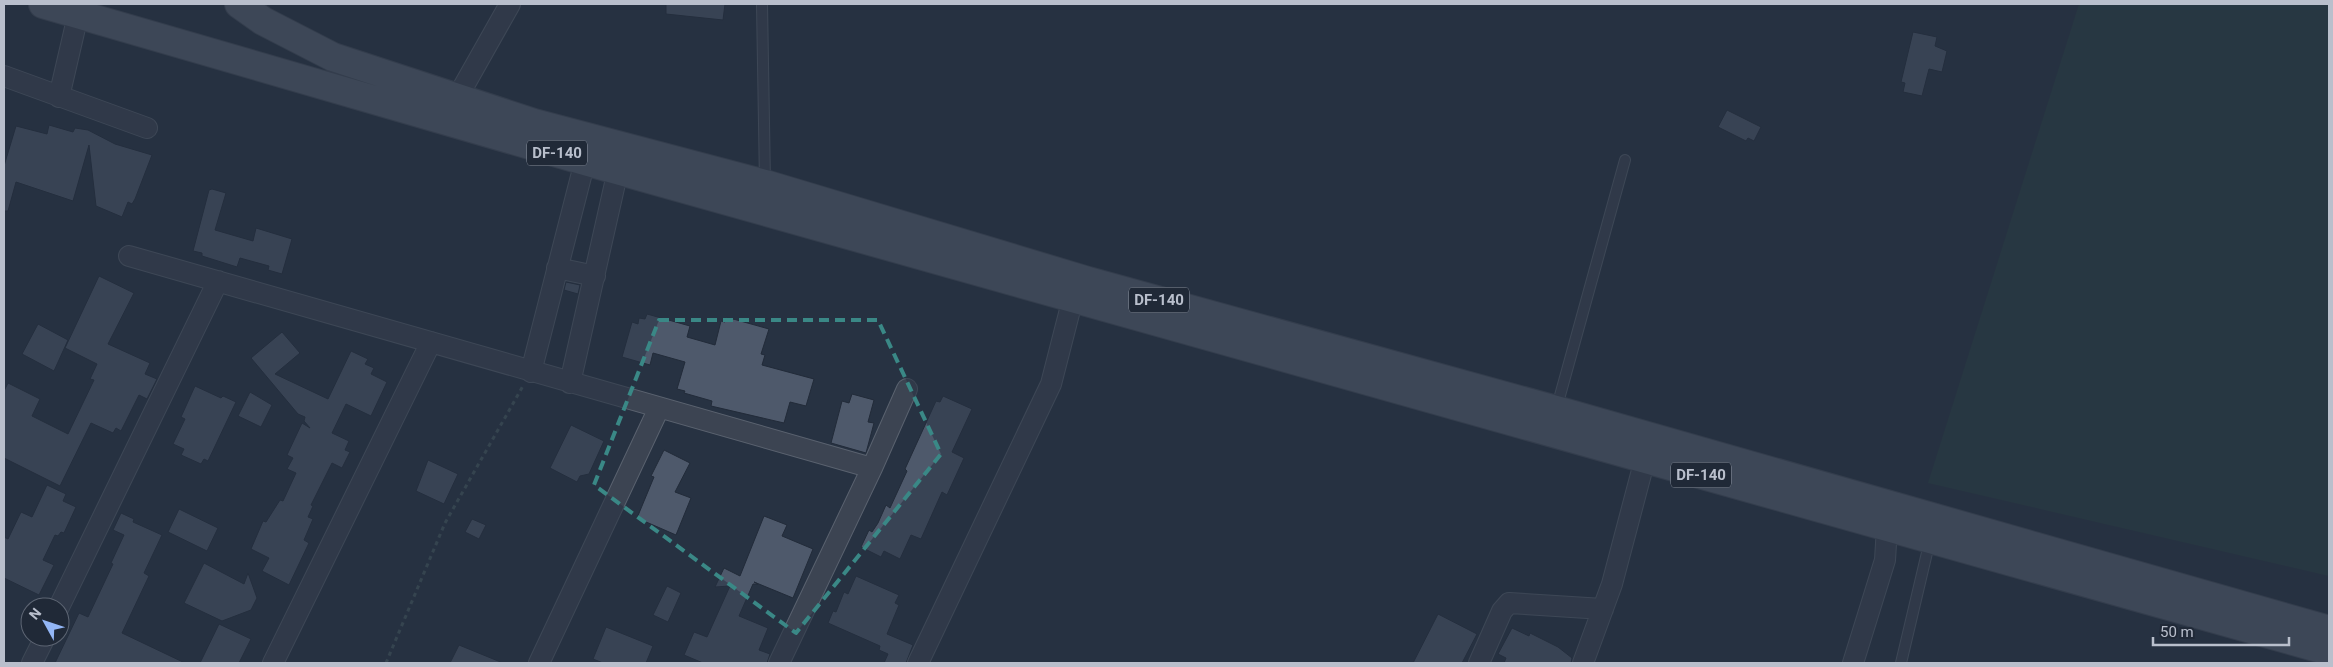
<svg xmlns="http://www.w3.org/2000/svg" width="2333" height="667" viewBox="0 0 2333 667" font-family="Roboto,sans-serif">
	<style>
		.green { fill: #293f43 }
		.building { fill: #4e596b; stroke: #222b39 }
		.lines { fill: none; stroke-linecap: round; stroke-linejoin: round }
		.lane-casing { stroke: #5a626f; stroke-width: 12 }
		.street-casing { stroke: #5a626f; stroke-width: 22 }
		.primary-casing { stroke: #454d5b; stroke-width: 30 }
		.path { stroke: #485c60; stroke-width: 3; stroke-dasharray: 4 4; stroke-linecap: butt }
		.lane { stroke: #3c4452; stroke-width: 10 }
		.street { stroke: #3c4452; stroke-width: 20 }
		.primary { stroke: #5a6372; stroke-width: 28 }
		.marked { fill: none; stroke: #3a8886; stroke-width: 4; stroke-dasharray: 10 6; stroke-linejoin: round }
		.labels { text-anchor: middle; stroke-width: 4; stroke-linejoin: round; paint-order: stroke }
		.shield { fill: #202937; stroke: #8b929f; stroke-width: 1 }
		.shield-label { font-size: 15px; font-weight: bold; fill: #b9bfcc }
	</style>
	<rect width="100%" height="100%" fill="#273242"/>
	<path class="green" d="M2079 4H2329V576L1928 483Z"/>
	<path class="building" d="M666 4H725L723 20 666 14Z
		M1913 32 1937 37 1935 46 1947 51 1942 72 1929 69 1922 96 1903 92 1905 83 1901 82Z
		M1727 110 1761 127 1754 141 1748 138 1746 141 1718 127Z
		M49 125 73 132 75 128 88 130 115 144 152 155 135 199 132 204 128 202 122 217 96 206 89 145 73 201 16 182 8 211H4V166L16 126 47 134Z
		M212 189 226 193 215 230 253 241 256 228 292 239 282 274 268 270 269 266 240 258 237 267 202 256V253L193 251 209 190Z
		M99 276 134 293 108 344 150 363 145 374 157 379 147 399 139 395 121 431 116 428 113 433 91 423 60 486 4 458V391L8 383 40 399 32 416 68 434 94 380 90 379 97 364 65 348Z
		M566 282 580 285 578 294 564 290Z
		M647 314 690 326 687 337 715 345 721 321 725 322 726 317 769 329 761 354 765 355 762 365 814 379 806 406 790 402 784 423 711 406 712 401 684 393 685 391 677 389 685 362 653 353 650 365 622 357 632 322 638 324 639 318 645 319Z
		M38 324 68 340 54 371 22 354Z
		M282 332 300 353 275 374 328 399 351 351 368 359 365 364 374 368 371 374 387 382 371 416 346 404 332 433 349 441 345 450 350 452 342 468 332 463 311 505 313 506 308 517 313 519 304 540 309 543 289 585 262 571 269 558 251 549 263 521 266 522 280 500 283 501 296 473 287 469 293 458 287 455 302 423 310 428 304 421 305 417 298 414 251 358Z
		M195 386 221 398 223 396 236 402 208 461 204 459 201 464 181 455 184 449 173 444 185 419 181 417Z
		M250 392 272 405 261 427 238 416Z
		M852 394 874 400 868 422 874 423 866 453 831 443 842 401 849 403Z
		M943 396 972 409 952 452 964 458 947 495 942 492 921 539 911 535 900 559 884 551 881 557 861 547 869 530 872 532 878 523 886 505 890 508 907 471 905 469 936 401 940 402Z
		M571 425 604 441 589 474 580 476 577 482 550 468Z
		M664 450 690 463 675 492 691 498 676 535 637 518 654 477 651 476Z
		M428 460 458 474 444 504 416 491Z
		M47 485 66 494 63 501 76 507 64 533 61 532 58 536 55 535 43 560 54 565 39 595 4 578V537L8 539 21 512 32 517Z
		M179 509 218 528 207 551 168 532Z
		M121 513 134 519 133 522 162 535 144 573 149 576 122 633 185 663H55L79 613 88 617 113 564 111 563 124 535 113 530Z
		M764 516 787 525 782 536 813 549 793 598 754 582 758 584H753L739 616 768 628 759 650 770 654 767 663H703L684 655 694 632 707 637 730 586 715 587 724 568 740 576Z
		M472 519 486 525 479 539 465 532Z
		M204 563 244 584 248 573 257 598 251 610 222 621 184 603Z
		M856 576 899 595 895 603 899 605 887 634 913 645 906 663H884L888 654 879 650 880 646 828 623 833 611 836 612 844 592 848 594Z
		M667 586 681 593 668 622 653 615Z
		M1438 614 1477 634 1462 663H1413Z
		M219 624 251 639 239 663H200Z
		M606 627 653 646 646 663H603L593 659Z
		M1512 628 1529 636 1530 633 1558 647 1572 658 1571 663H1504L1506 658 1498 654Z
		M459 645 503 663H450Z"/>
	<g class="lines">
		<g class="lane-casing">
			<path id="lane" d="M762 4 765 183
				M1556 410 1625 160
				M1901 663 1930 540"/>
		</g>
		<g class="street-casing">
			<path id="street" d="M4 76 147 128
				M59 97 78 15
				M457 98 510 4
				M129 256 872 468
				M557 268 595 276
				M531 372 585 161
				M570 383 618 170
				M59 607 218 281
				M32 663 45 637
				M273 663 431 342
				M539 663 659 408
				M779 663 872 468 907 389
				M918 663 1051 384 1073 298
				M1479 663 1502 611 1509 603 1603 609
				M1583 663 1612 584 1645 459
				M1853 663 1885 560 1887 527"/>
		</g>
		<g class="primary-casing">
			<path id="primary" d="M43 4 585 161 2329 651
				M239 4 263 21 333 57 534 123 765 184 1088 281 1556 410 2329 630"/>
		</g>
		<path class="path" d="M386 663 445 523 523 386"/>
		<use href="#lane" class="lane"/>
		<use href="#street" class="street"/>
		<use href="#primary" class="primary"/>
	</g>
	<path d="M0 0H2333V667H0ZM659 320H878L941 454 796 633 594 485Z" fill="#273242" fill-opacity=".55" fill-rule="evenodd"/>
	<path class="marked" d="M659 320H878L941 454 796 633 594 485Z"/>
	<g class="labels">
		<g class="shield">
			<rect x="527" y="140.5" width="60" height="25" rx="4"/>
			<rect x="1129" y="287.5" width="60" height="25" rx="4"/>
			<rect x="1671" y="462.5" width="60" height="25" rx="4"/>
		</g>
		<g class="shield-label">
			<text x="557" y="158">DF-140</text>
			<text x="1159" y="305">DF-140</text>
			<text x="1701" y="480">DF-140</text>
		</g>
	</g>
	<rect width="2333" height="667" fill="none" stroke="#b9bfcc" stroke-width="10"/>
	<g transform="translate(45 622) rotate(310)"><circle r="24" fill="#202937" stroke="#5d6573"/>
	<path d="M0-4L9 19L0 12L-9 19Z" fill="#93b6f6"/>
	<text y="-8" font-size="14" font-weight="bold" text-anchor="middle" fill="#b9bfcc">N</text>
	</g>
	<path d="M2153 637v8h136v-8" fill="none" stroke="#b9bfcc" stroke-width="2.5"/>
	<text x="2160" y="637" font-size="15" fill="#b9bfcc" stroke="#202937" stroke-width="4" paint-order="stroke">50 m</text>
</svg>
